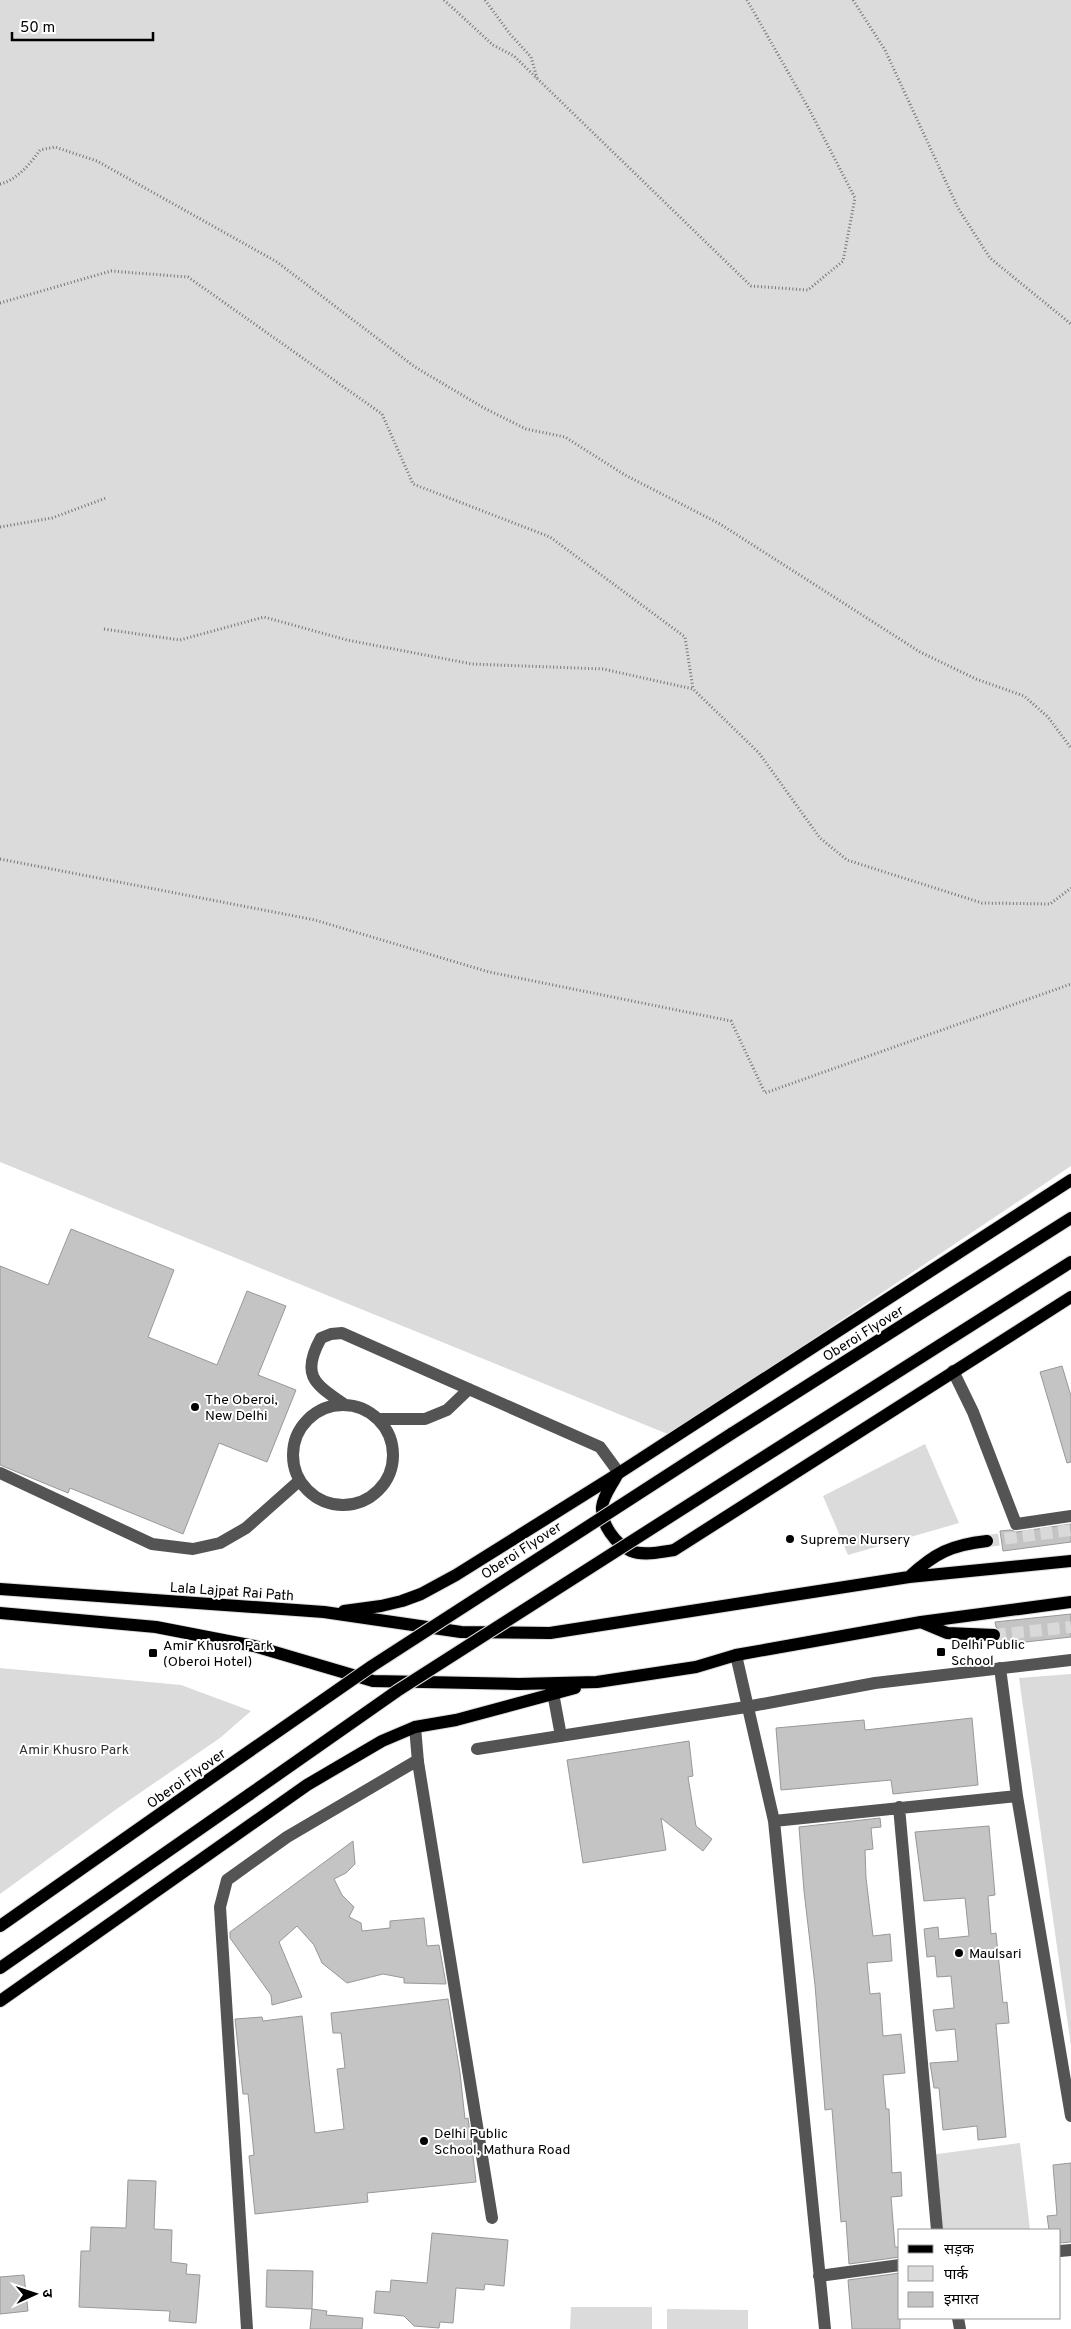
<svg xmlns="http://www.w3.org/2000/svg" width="1071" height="2329" viewBox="0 0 1071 2329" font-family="Overpass,'Noto Sans Devanagari',sans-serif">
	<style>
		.green { fill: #dbdbdb }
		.building { fill: #c4c4c4; stroke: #989898 }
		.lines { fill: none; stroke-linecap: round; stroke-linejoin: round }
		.major-tunnel { stroke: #d9d9d9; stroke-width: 12; stroke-dasharray: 12 6; stroke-linecap: butt }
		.major-casing { stroke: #dbdbdb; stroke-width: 14 }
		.path { stroke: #767676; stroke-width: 3; stroke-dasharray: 1 2.5; stroke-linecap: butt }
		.minor { stroke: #545454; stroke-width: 12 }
		.major { stroke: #000; stroke-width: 12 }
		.major-bridge-casing { stroke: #dbdbdb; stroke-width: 14; stroke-linecap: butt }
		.major-bridge { stroke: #000; stroke-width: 12 }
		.poi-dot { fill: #000; stroke: #fff; stroke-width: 2 }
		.labels { text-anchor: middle; stroke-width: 4; stroke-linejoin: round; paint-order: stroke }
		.street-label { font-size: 14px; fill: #000; stroke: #fff }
		.poi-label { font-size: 14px; fill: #000; stroke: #fff; text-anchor: start }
		.park-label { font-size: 14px; fill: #323232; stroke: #fff }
	</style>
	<rect width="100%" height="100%" fill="#fff"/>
	<path class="green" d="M0 0H1071V1166L670 1435 0 1162Z
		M925 1444 959 1523 848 1555 823 1496Z
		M0 1668 181 1685 251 1711 220 1738 118 1808 0 1894Z
		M1071 1674V2046L1019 1678Z
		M1020 2143 1030 2230H939L930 2155Z
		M571 2307H652V2329H570Z
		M667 2309 748 2310V2329H667Z"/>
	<path class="building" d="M71 1229 174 1270 148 1337 217 1365 247 1291 286 1306 258 1375 296 1390 267 1462 219 1443 183 1534 70 1488 68 1493 0 1465V1266L48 1285Z
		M1062 1366 1071 1396V1462L1067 1463 1040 1372Z
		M1071 1524V1542L1003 1551 1000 1531 1010 1530 1017 1532Z
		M1071 1614V1637L998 1645 1002 1635 1001 1631 996 1627 995 1622Z
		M972 1718 978 1785 893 1794 891 1780 781 1790 776 1728 864 1720 865 1730Z
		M689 1741 693 1776 688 1777 696 1826 712 1839 703 1851 661 1818 666 1850 583 1863 567 1760Z
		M880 1818 881 1827 871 1828 873 1849 865 1850 866 1878 873 1936 890 1934 892 1961 867 1963 870 1994 880 1993 883 2036 901 2034 905 2073 883 2075 886 2109H889L892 2173 901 2172 902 2196 891 2197 895 2247H900V2257L849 2264 846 2221 841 2222 832 2109 825 2110 815 1985 804 1891 799 1827Z
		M989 1826 995 1895 988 1896 991 1934 996 1933 1003 2003 1007 2002 1009 2023 996 2024 1006 2137 978 2140 977 2126 943 2130 939 2088H934L930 2063 958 2061 955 2029 936 2031 933 2010 954 2008 951 1976 937 1977 935 1956 927 1957 924 1929 938 1927 939 1939 969 1936 965 1898 924 1901 915 1832Z
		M353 1841 355 1864 346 1873 334 1879 342 1895 354 1907 349 1917 361 1923 362 1931 390 1928V1921L424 1918 427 1946 439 1945 446 1984 404 1983V1978L383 1974 347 1983 322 1963 314 1945 297 1926 279 1942 302 1997 272 2005 271 1995 230 1938V1932Z
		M448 1999 460 2073 465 2119 468 2118 472 2147 476 2182 367 2193 368 2202 255 2214 249 2156 254 2155 248 2094H243L235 2019 262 2017 263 2021 302 2016 315 2133 344 2129 337 2069 345 2068 341 2033H333L331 2013Z
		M1071 2163V2242L1060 2243V2230H1049L1047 2216 1057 2215 1053 2165Z
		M128 2180 156 2181 154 2229 172 2230 171 2262 187 2264 186 2274 200 2275 196 2323 169 2321 170 2311 79 2307 81 2251H90L91 2227 126 2228Z
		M432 2233 508 2240 504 2286 485 2284 484 2290 456 2288 453 2323 440 2322 439 2328 414 2326 404 2316 374 2313 376 2291 390 2292 391 2280 427 2283Z
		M267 2270 313 2271 312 2309 266 2307Z
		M900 2273V2329H852L848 2280Z
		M24 2275 28 2311 0 2314V2277Z
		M312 2309 327 2311 326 2315 363 2318 362 2329H310Z"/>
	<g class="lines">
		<path class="major-tunnel" d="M987 1541 1071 1530
			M994 1635 1071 1627"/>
		<g class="major-casing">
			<path id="major" d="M731 1434 1071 1218
				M748 1467 1071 1262
				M617 1475C612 1485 603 1496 602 1507 601 1524 615 1544 631 1551 643 1556 662 1552 674 1550L1071 1297
				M909 1577C935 1553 951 1545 987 1541
				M0 1589 324 1612 461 1632 550 1633 909 1577 1071 1561
				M344 1611 381 1606 402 1601 421 1594 456 1575 619 1473 1071 1180
				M0 1613 156 1627 254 1646 373 1681 519 1684 597 1682 696 1667 736 1655 921 1622 1071 1602
				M923 1623 947 1633 994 1635
				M0 1926 231 1764
				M0 1968 250 1794
				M0 2001 307 1785 382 1741 415 1727 456 1720 575 1688"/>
		</g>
		<path class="path" d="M444 0 493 45 514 56 751 286 808 290 843 261 855 198 809 109 747 0
			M485 0 510 34 531 57 537 78
			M853 0 885 50 958 208 990 258 1071 324
			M0 184C17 180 30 164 40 150L55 147 97 161 277 262 415 367 484 408 526 429 565 437 625 475 720 524 920 652 976 679 1024 696 1048 717 1071 748
			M0 303 111 271 188 277 382 414 413 484 550 537 685 637 693 689
			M0 527 52 518 106 498
			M104 629 180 640 264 617 347 640 472 664 603 669 693 689 759 753 820 838 847 860 982 903 1050 904 1071 888
			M0 859 315 920 489 972 731 1021 765 1093 1071 984"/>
		<path class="minor" d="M953 1371 973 1412 1016 1524 1071 1516
			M293 1455a50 50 0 1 1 100 0a50 50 0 1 1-100 0Z
			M345 1405C315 1384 300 1376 321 1338L331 1334 342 1333 600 1447 619 1473
			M379 1419H425L447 1410 469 1389
			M0 1473 152 1544 193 1549 220 1543 246 1528 299 1481
			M736 1655 774 1821 825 2329
			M1000 1668 1017 1796 1071 2116
			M553 1693 561 1736
			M415 1727 418 1762 492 2218
			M477 1749 746 1707 875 1683 1071 1660
			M899 1807 937 2230
			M774 1821 1017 1796
			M1060 2251 1071 2250
			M819 2276 900 2265
			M958 2318 960 2329
			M247 2329 220 1907 227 1880 287 1837 418 1760"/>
		<use href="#major" class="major"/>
		<g class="major-bridge-casing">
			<path id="major-bridge" d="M231 1764 372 1666 731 1434
				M250 1794 397 1691 748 1467"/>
		</g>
		<use href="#major-bridge" class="major-bridge"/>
	</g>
	<g class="poi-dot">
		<circle cx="195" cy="1407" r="5"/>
		<circle cx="790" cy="1539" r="5"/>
		<rect x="936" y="1647" width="10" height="10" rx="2.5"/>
		<rect x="148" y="1648" width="10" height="10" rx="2.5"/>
		<circle cx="959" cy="1953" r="5"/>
		<circle cx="424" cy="2141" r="5"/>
	</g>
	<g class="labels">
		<g class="street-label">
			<text transform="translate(863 1333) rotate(-32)" y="5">Oberoi Flyover</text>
			<text transform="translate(521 1550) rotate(-33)" y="5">Oberoi Flyover</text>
			<text transform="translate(232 1591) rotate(4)" y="5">Lala Lajpat Rai Path</text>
			<text transform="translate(186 1778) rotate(-35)" y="5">Oberoi Flyover</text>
		</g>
		<g class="poi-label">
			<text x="205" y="1404">The Oberoi,<tspan x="205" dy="16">New Delhi</tspan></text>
			<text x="800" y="1544">Supreme Nursery</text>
			<text x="951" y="1649">Delhi Public<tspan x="951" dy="16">School</tspan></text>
			<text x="163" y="1650">Amir Khusro Park<tspan x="163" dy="16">(Oberoi Hotel)</tspan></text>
			<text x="969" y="1958">Maulsari</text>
			<text x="434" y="2138">Delhi Public<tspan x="434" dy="16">School, Mathura Road</tspan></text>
		</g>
		<g class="park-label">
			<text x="74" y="1754">Amir Khusro Park</text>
		</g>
	</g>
	<rect x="898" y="2229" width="162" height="90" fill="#ffffff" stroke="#999999"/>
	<rect x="908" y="2245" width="25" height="8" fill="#000000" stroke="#999999"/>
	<text x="944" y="2254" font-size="15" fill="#000000">सड़क</text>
	<rect x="908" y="2266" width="25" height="15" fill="#dbdbdb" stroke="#999999"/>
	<text x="944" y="2279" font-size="15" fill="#000000">पार्क</text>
	<rect x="908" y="2292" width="25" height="15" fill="#c4c4c4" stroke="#999999"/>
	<text x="944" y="2304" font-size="15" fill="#000000">इमारत</text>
	<g transform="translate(35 2294) rotate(87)" stroke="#ffffff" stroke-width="4" paint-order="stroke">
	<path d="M0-4L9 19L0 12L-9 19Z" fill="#000000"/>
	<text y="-8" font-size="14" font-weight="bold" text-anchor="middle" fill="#000000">उ</text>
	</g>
	<path d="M12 32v8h141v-8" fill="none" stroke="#000000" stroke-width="2.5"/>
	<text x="20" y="32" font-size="15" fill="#000000" stroke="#ffffff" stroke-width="4" paint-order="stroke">50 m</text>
</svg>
